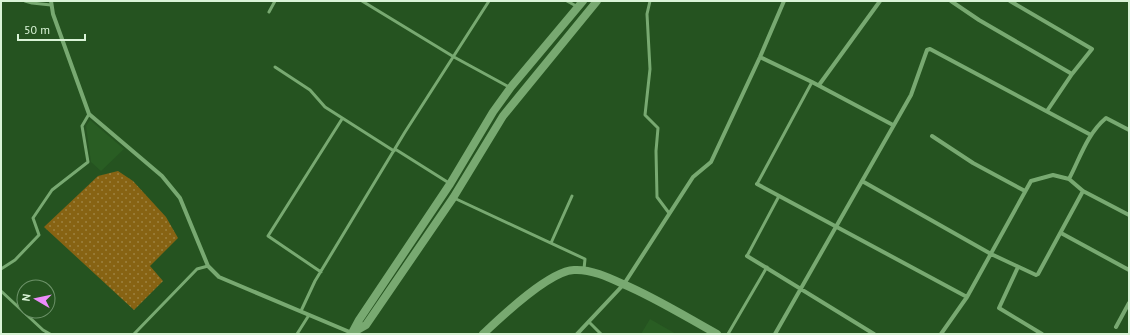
<svg xmlns="http://www.w3.org/2000/svg" width="1130" height="335" viewBox="0 0 1130 335" font-family="'PT Sans',sans-serif">
	<style>
		.built { fill: #295d23 }
		.park { fill: url(#park-dots) }
		.lines { fill: none; stroke-linecap: round; stroke-linejoin: round }
		.lane { stroke: #78a971; stroke-width: 3 }
		.street { stroke: #78a971; stroke-width: 4 }
		.secondary { stroke: #78a971; stroke-width: 8 }
	</style>
	<defs>
		<pattern id="park-dots" width="8" height="8" patternUnits="userSpaceOnUse"><rect width="8" height="8" fill="#876313"/><path d="M2 2h.1M6 6h.1" fill="none" stroke="#9d8240" stroke-width="1.8" stroke-linecap="round"/></pattern>
	</defs>
	<rect width="100%" height="100%" fill="#255320"/>
	<path class="built" d="M90 120 124 149 101 171 91 162 86 126Z
		M650 319 676 334H641Z"/>
	<path class="park" d="M118 171 133 181 166 217 178 238 150 266 163 281 134 310 44 227 98 176Z"/>
	<g class="lines">
		<path class="lane" d="M25 1 32 3 51 5
			M362 1 454 57 509 87
			M567 1 578 7
			M650 1 647 14 650 69 645 115 658 128 656 151 657 197 669 213
			M269 12 275 1
			M275 67 310 90 325 107 394 151
			M395 149 449 183
			M757 184 812 82
			M454 198 585 259 584 269
			M551 243 572 196
			M747 256 779 196
			M1 269 15 260 39 235 33 218 52 190 88 162 82 126 89 114
			M321 272 268 236 342 119
			M1 291 43 330 50 334
			M301 311 315 281 405 132 489 1
			M589 322 601 334
			M134 334 197 269 208 266
			M297 334 309 315
			M728 334 767 267"/>
		<path class="street" d="M51 1 53 14 89 114 162 176 180 198 208 266 219 277 352 333
			M951 1 979 20 1072 74
			M1010 1 1092 49 1072 74 1047 111
			M760 57 812 82 893 125
			M819 85 880 1
			M932 136 973 163 1025 191
			M1069 179 1083 191 1129 215
			M862 181 991 254 1036 275 1038 274 1083 191
			M757 184 967 297
			M1061 233 1129 270
			M747 256 874 334
			M1018 267 999 308 1042 334
			M1116 327 1129 303
			M577 334 624 284 693 177 711 162 760 57 784 1
			M775 334 911 95 927 50 930 49 1091 135
			M941 334 967 297 1031 181 1053 175 1069 179C1080 158 1087 134 1106 118L1129 130"/>
		<path class="secondary" d="M352 333 366 325 453 198 503 116 597 1
			M352 333 359 320 450 184 493 112 511 87 583 1
			M483 334C501 317 549 271 574 270 591 269 608 277 623 284 656 298 686 317 717 334"/>
	</g>
	<rect width="1130" height="335" fill="none" stroke="#daf4d7" stroke-width="4"/>
	<g transform="translate(36 299) rotate(279)"><circle r="19" fill="#255320" stroke="#6d9369"/>
	<path d="M0-3L7 15L0 10L-7 15Z" fill="#ec8cfb"/>
	<text y="-6" font-size="11" font-weight="bold" text-anchor="middle" fill="#daf4d7">N</text>
	</g>
	<path d="M18 34v6h67v-6" fill="none" stroke="#daf4d7" stroke-width="2"/>
	<text x="24" y="34" font-size="12" fill="#daf4d7" stroke="#255320" stroke-width="3" paint-order="stroke">50 m</text>
</svg>
